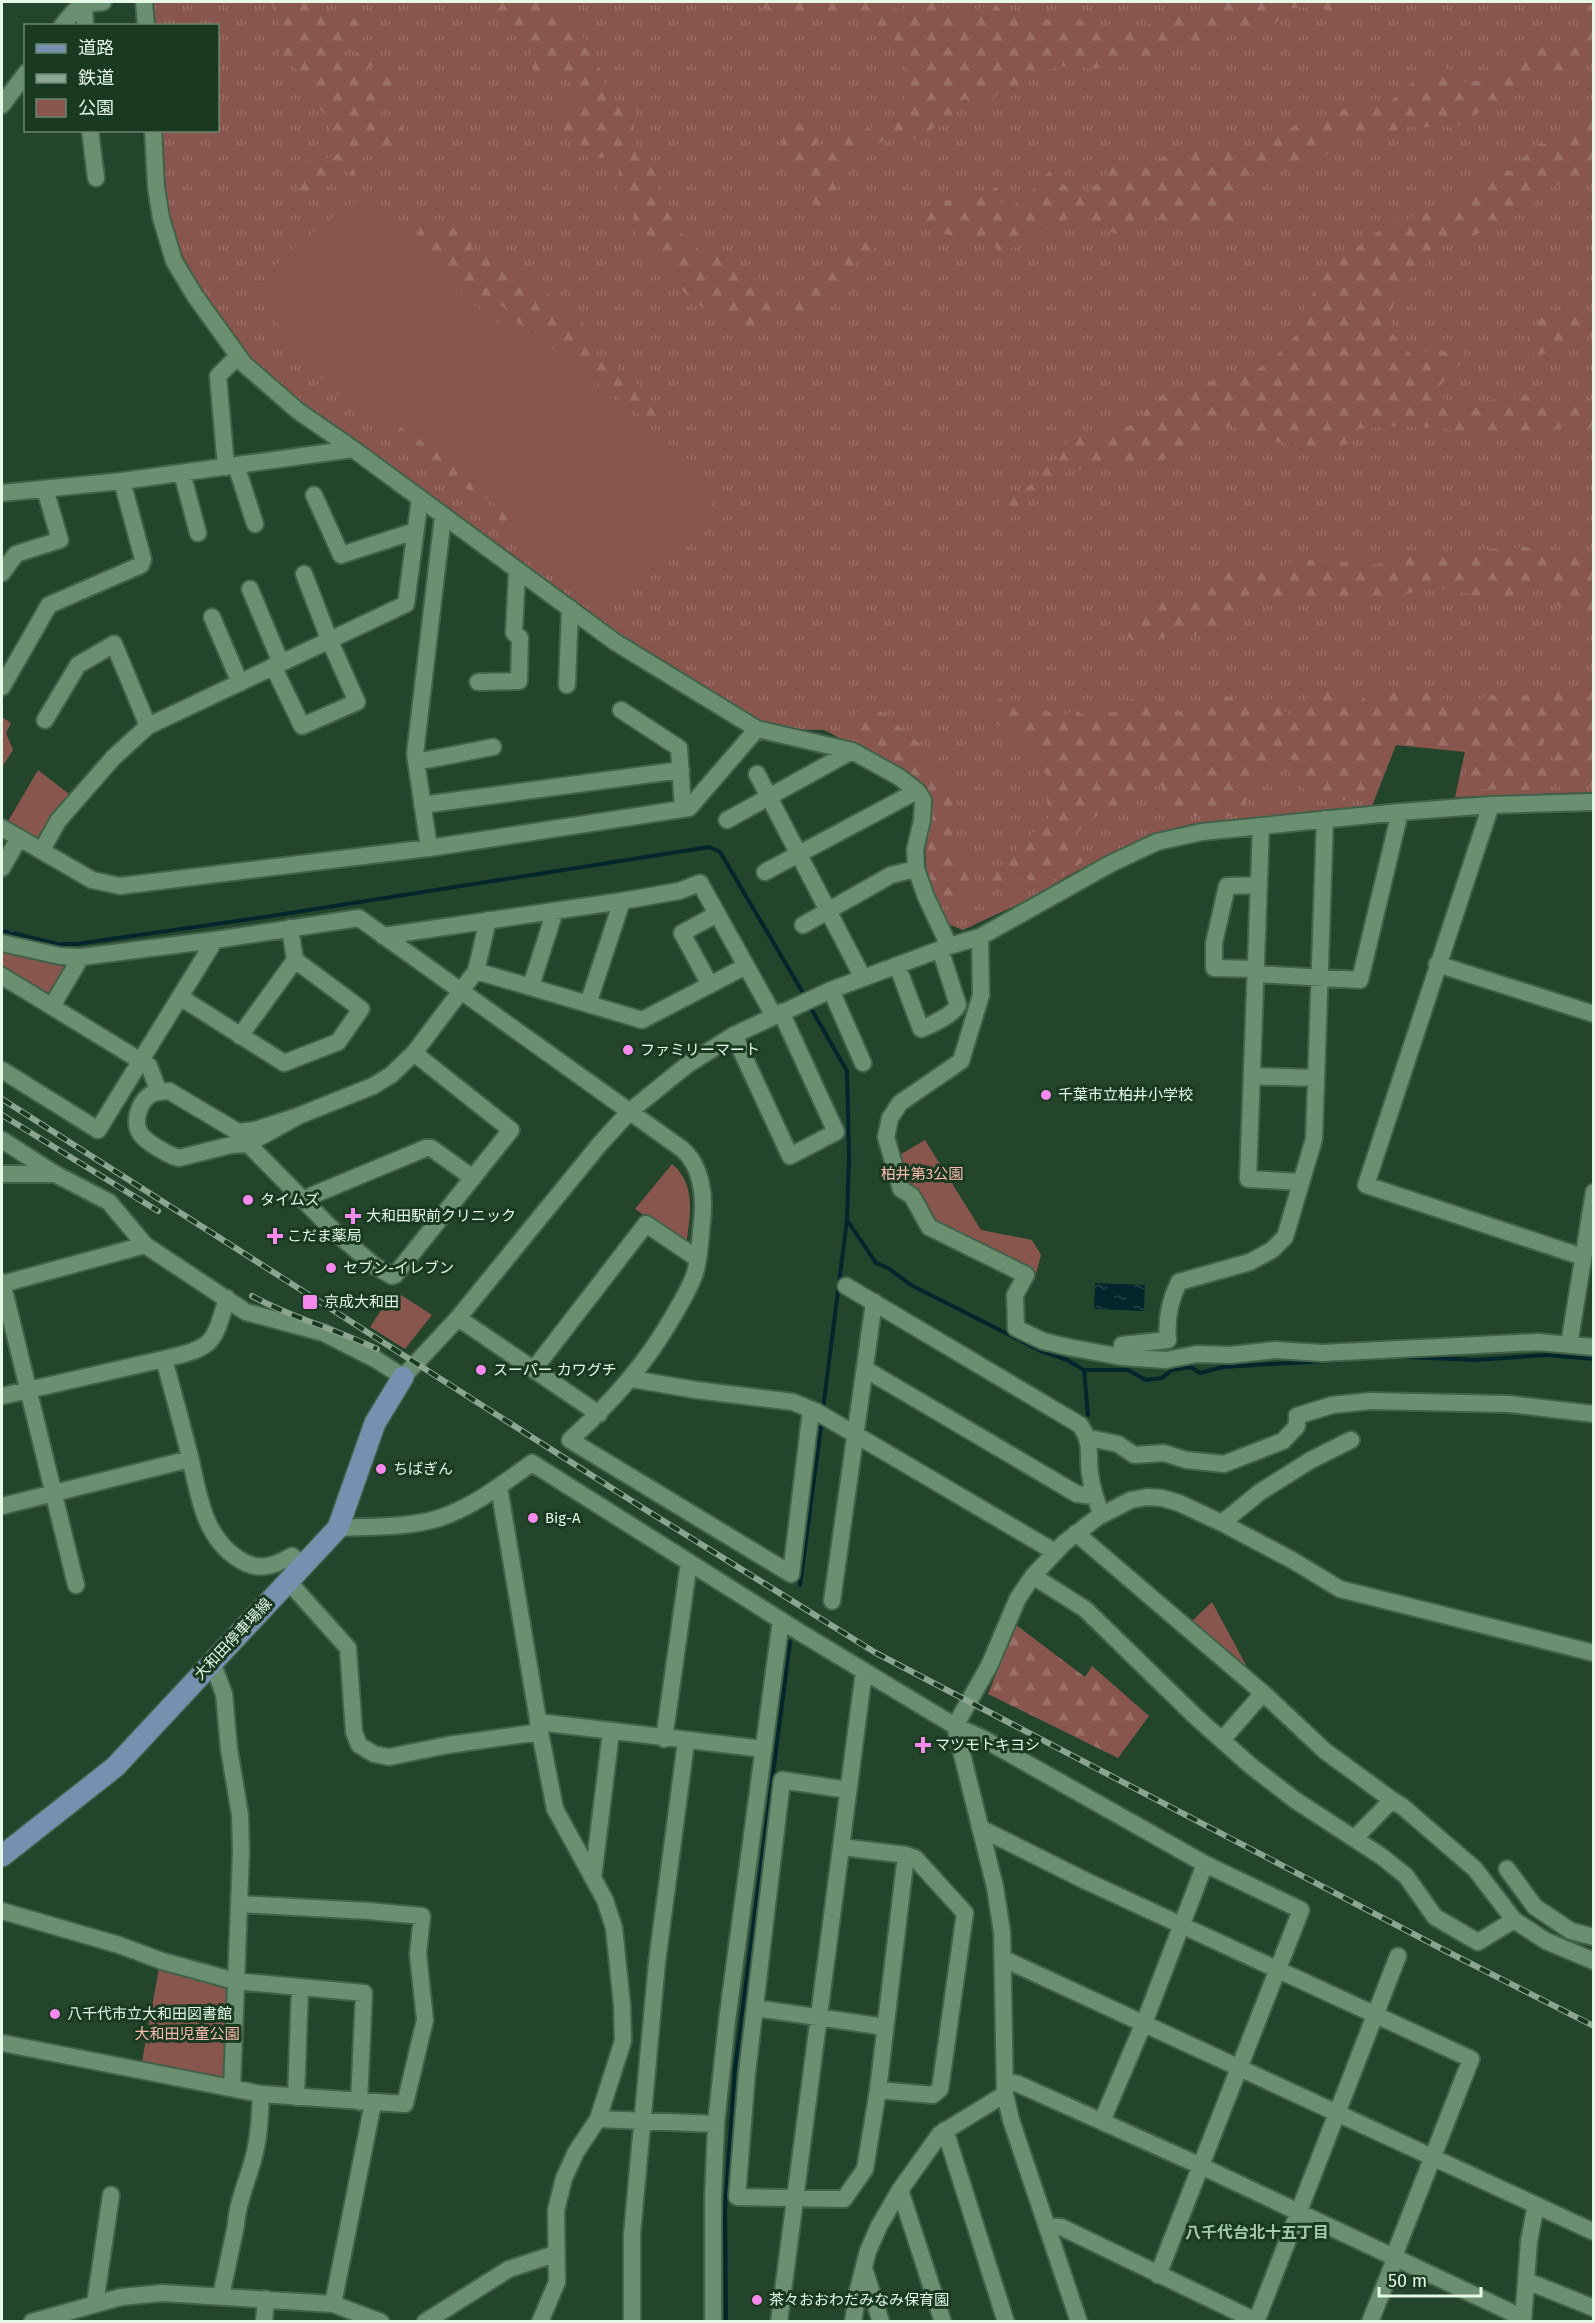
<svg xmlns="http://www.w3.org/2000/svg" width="1595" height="2323" viewBox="0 0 1595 2323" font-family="'Fira Sans','Noto Sans JP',sans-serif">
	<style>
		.grass { fill: url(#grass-tufts) }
		.forest { fill: url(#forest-firs) }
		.green { fill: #89564d }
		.water { fill: url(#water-ripples) }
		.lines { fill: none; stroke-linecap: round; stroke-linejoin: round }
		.stream { stroke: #01262c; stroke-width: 4 }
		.minor-casing { stroke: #42614a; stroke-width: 20 }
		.major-casing { stroke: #42614a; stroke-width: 24 }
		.minor { stroke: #6b8f71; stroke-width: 16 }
		.major { stroke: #7591af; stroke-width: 21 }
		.rail-casing { stroke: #8ba590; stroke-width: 6 }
		.rail { stroke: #193a21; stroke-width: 4; stroke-dasharray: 11; stroke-linecap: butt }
		.poi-dot { fill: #f689ee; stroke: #193a21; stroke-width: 2 }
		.labels { text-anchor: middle; stroke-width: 6; stroke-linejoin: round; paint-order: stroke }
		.poi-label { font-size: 15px; fill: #e6f9e8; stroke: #193a21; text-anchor: start }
		.park-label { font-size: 15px; fill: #ffbbb0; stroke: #193a21 }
		.street-label { font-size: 15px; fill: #e6f9e8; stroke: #193a21 }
		.neighbourhood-label { font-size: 16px; font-weight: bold; fill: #a4c9aa; stroke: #193a21 }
	</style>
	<defs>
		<pattern id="grass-tufts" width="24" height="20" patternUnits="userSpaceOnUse" patternTransform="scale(1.5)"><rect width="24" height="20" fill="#89564d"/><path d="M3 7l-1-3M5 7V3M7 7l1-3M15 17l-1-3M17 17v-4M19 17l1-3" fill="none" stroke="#9a6f67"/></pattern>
		<pattern id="forest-firs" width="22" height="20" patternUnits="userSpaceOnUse" patternTransform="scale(1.5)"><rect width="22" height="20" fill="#89564d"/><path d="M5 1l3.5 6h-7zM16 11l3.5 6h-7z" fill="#9a6f67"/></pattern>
		<pattern id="water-ripples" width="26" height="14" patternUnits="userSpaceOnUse" patternTransform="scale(1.5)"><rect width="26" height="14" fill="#01262c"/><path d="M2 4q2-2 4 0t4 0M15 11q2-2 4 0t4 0" fill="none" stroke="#26464b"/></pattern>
	</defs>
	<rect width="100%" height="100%" fill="#23452b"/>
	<path class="grass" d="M153 2H1593V792L1455 797 1465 752 1396 745 1372 806 1191 824 1147 838 1107 856 1069 875 1038 895 963 930 945 923 927 878 925 841 931 808 928 792 916 780 903 771 824 730 781 729 761 721 620 636 304 405 250 359 202 293 185 265 176 244 167 204 161 131 218 130V26L154 25Z"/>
	<path class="forest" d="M271 2H323L321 10 333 23 348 18 358 19 360 31 345 46 339 66 347 68 356 53 367 48 373 52V64L366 71 362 80 370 91 391 68H399L400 76 383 101 378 125 401 124 405 136 385 154 364 150 351 157 356 178 346 181 348 173 342 168C328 179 320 192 300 191L295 175 300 161 327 158 342 152 339 140 330 130 327 116 307 97C307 77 296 65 279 57L278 22Z
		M472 2H556L578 33 590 42 611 101 636 109 633 135 637 155 658 171 659 206 675 212 680 233 692 240 703 256 718 257 728 264 754 271 758 277 774 291 776 308C771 315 765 324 755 326 727 330 687 300 672 278 668 271 667 263 663 256 645 250 628 231 635 211 630 202 618 198 617 187 617 173 625 166 609 156 579 165 567 141 556 116L570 104 579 93 562 72 555 73 542 82 533 78 532 52 516 32 512 16Z
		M750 2H881L900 12 906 6V2H935L952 12 981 9 994 2 1004 14 1052 20 1071 16 1093 26 1103 37 1119 29 1136 31 1156 21 1168 23 1181 14 1207 10 1216 2H1354L1336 15 1318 6 1292 8 1274 24 1249 30 1229 29 1211 42 1192 44 1143 60 1094 69 1069 65 1024 74 1022 92 999 91 991 103 974 102 964 99 951 124 934 128 915 139 884 140 861 153 838 161 833 178 840 192 828 208 814 204C794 146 850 134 892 121L911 85 903 51 885 30 860 11C844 13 830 16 816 8L806 19 780 15Z
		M1571 2H1587L1593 8V48L1558 74 1536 77 1456 127H1405L1382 136 1343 137 1323 158 1302 166 1280 163 1246 176 1240 219 1217 226H1177L1154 216 1136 227 1116 234 1088 222 1069 219 1048 227 1031 241 1000 253 990 240 953 236 926 229 921 210 942 200 962 201 985 190 998 187 996 200 1010 208 1023 200 1055 165 1063 184 1082 196 1099 182 1119 160 1135 165 1212 146 1249 154 1268 137 1282 133 1303 121 1328 120 1345 108 1386 105 1410 84 1442 65 1451 71 1458 82 1478 81 1492 73 1502 74 1529 45 1544 47 1552 59 1565 54 1587 30 1585 18Z
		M1593 118V181L1565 182 1544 191 1529 210 1506 217 1463 243 1447 238 1433 249 1427 262 1405 283 1390 312 1392 333 1413 357 1437 347 1450 355 1460 351 1466 357 1435 391 1454 406 1525 395 1550 404 1565 405 1584 399H1593V428L1577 427 1476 434 1439 428 1392 426 1358 429 1347 444 1319 450 1277 442 1232 427 1204 425 1174 457 1123 466 1069 470 1053 484 1040 488 1021 506 1008 511 995 504 1018 495 1037 479 1047 464 1057 459 1076 431H1100L1120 423 1128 426 1138 423 1150 404 1175 386 1243 377 1270 362 1304 327 1303 312 1325 270 1374 235 1392 220 1406 221 1419 211 1452 204 1491 165 1511 171 1537 143 1564 146 1578 126Z
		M797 124 809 125 819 137 810 155 800 163 789 159 782 151 783 133Z
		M420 223 439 231 460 226 474 227 469 258 487 251 524 279 548 293 565 312 577 314 589 333 588 345C603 361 623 369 638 385 647 395 654 409 664 420L655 424 635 412 603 387 558 355 542 337 519 324 504 307 489 300 423 255 417 246Z
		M872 237 876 247 844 273 820 307 797 316 793 306 809 277 840 245Z
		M1593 308V335L1563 350 1535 355 1527 347 1528 335 1548 310H1561L1569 317H1580Z
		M315 356 489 476 558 569 545 576C520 555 502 534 493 502L463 487 418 457 396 437 328 386 313 369Z
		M1526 547 1553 555 1576 550H1593V615L1551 603 1541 584 1526 588 1513 602 1438 588 1392 596 1356 595 1295 601 1275 607 1258 602 1235 618 1205 634 1163 637 1143 647 1129 638 1123 620 1168 599 1184 597 1205 572 1268 570 1287 563 1309 560 1347 562 1357 560 1376 565 1402 554Z
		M1387 687H1397L1411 694 1427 691 1433 697H1442L1458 709 1468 700H1480L1487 694 1506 697 1532 694 1542 689 1572 693 1580 702 1582 715 1570 728 1543 743 1547 764 1556 782 1527 790 1472 789 1463 782 1472 754 1461 747 1395 745 1374 793C1348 799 1320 813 1302 786 1297 778 1297 768 1293 759L1258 766 1252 776 1245 807 1227 817 1175 816 1172 800 1160 785H1141C1127 809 1091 808 1074 839L1084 861 1061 877 1036 885 1025 877 991 889 986 880 1048 818 1046 775 1035 754 1020 739 996 724 983 706 1007 696 1012 702 1016 712 1043 710 1063 716 1076 710 1083 715 1099 704 1112 713 1119 711 1126 701 1141 696 1148 700 1164 699 1172 712 1177 710 1186 716 1194 710 1203 712 1217 696 1238 698 1242 705 1251 708 1255 700 1264 701 1277 697 1288 714 1298 720V711L1313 690 1344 689 1348 699 1356 704 1367 695Z
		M1590 689H1593V786H1576L1552 759 1566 739 1581 731C1585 718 1584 701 1590 689Z
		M857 712H882L921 745 927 762 951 783 955 807 952 840 955 856 974 859 971 872 977 896 956 905 943 906 930 880 927 856 933 807 930 792 905 769 874 751 853 730Z
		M1016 1625 1085 1677 1092 1666 1149 1716 1118 1758 988 1694Z"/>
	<path class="green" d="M362 197 483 313 589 385 700 468 718 493C695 540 661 571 619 601L562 586 514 535 503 495 387 418 307 358 254 295 273 267 302 240Z
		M2 717 11 723 6 733 13 750 2 767Z
		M38 770 73 797 43 839H36L7 823Z
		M2 950 61 961 71 966 52 998 2 968Z
		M925 1140 981 1230 1032 1240 1041 1255 1035 1277 931 1223 906 1189 896 1157Z
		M672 1164C697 1185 690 1216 686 1245L635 1209Z
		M398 1293 432 1315 405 1349 370 1327 392 1294Z
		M1212 1602 1246 1665 1244 1667 1191 1622Z
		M159 1968 230 1988 224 2082 141 2067Z"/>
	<path class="water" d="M2 928 69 945 55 947 2 936Z
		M1095 1283 1145 1285 1144 1311 1094 1309Z"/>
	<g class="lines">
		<path class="stream" d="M62 944H76L271 916 709 847 720 852 806 998
			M809 1005 847 1071 849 1157 847 1220 823 1409
			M847 1220 876 1263 888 1268 911 1285 1041 1351 1067 1360 1084 1370H1128L1146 1380 1162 1378 1172 1370 1191 1367 1200 1373 1223 1367 1341 1360
			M1406 1357 1476 1360 1547 1355 1594 1359
			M1084 1370 1088 1415
			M800 1585 822 1419
			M726 2322 725 2210 735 2069 790 1642"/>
		<g class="minor-casing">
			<path id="minor" d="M84 2 85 26
				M144 2 146 26
				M62 26C76 7 80 4 103 2
				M2 105 26 73
				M90 130 96 178
				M153 130 156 187 161 218 174 261 195 296 244 364 298 411 353 449 615 642 757 729 852 751 899 777 917 791 923 800 922 820 915 850 916 869 926 897 949 946
				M236 465 255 524
				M226 467 218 376 238 356
				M182 473 198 533
				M2 493 122 481 353 449
				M314 495 341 555 415 531
				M2 573 16 554 60 540 45 489
				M250 589 281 663
				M212 617 240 683
				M273 666 302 726 357 702 329 639 304 574
				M478 682 519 681 520 638 514 633 517 571
				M567 685 570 608
				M2 687 49 605 141 565 143 559 122 481
				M621 710 679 748 683 809
				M45 720 78 665 114 644 148 726
				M416 762 493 747
				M757 774 863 978
				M422 805 681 770
				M1491 805 1366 1185 1583 1257
				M727 820 852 751
				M1261 826 1248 1179 1301 1182
				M2 828 92 880 120 886 429 848 689 808 757 729
				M429 848 415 754 443 516
				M42 850 58 821 113 758 148 726 406 604 420 498
				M2 868 19 838
				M765 872 917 791
				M803 925 891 875 916 869
				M383 936 622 901 679 891 700 883 774 1016
				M980 937 981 995 961 1061 900 1103 890 1118 886 1137 901 1189 912 1196 929 1227 1026 1275 1015 1295 1016 1328 1043 1341 1068 1347 1122 1357 1166 1360 1197 1354 1230 1355 1275 1350 1322 1353 1538 1342 1594 1347
				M2 943 60 956 81 957 215 940 359 918 682 1149C702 1166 705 1197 702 1222 700 1239 700 1259 694 1276 689 1289 682 1301 675 1313 646 1364 613 1401 570 1440L791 1574 811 1410
				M1437 964 1594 1014
				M897 965 921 1029C931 1025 953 1015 958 1005L940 949
				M1256 969 1214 968V943L1227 886 1259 885
				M476 971 488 920
				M1256 974 1360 980 1400 812
				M2 976 149 1066 159 1092
				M710 985 682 933 717 914
				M531 986 555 911
				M831 990 863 1063
				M180 997 284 1063 338 1042 361 1009 295 960 290 928
				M588 1004 622 901
				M52 1006 81 957
				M734 1035 790 1156 836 1132 781 1012
				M240 1036 295 960
				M2 1070 98 1130 215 940
				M1252 1076 1316 1078
				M169 1091 238 1132 255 1130 298 1116 248 1144 231 1145 179 1158C170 1156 145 1142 140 1133 133 1122 139 1102 150 1095 156 1091 163 1092 169 1091Z
				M298 1116 373 1086 391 1075 414 1053 476 971 642 1020 746 966
				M2 1140 55 1174 109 1202 145 1245 246 1312 324 1333 377 1360 403 1377 458 1318 599 1145 629 1112 687 1065 734 1035 831 990 949 946 980 937 1112 863 1157 842 1202 832 1400 812 1491 805 1594 802
				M248 1144 335 1232 375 1266 392 1276 395 1275 511 1130 414 1053
				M2 1174H55
				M304 1201 313 1195 426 1148H431L473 1178
				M2 1282 76 1585
				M2 1284 145 1245
				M846 1286 1080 1425C1093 1444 1087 1452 1090 1474 1092 1489 1096 1501 1102 1515
				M227 1298C213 1346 213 1347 164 1359 173 1392 182 1425 190 1457 199 1495 203 1535 237 1558 257 1572 272 1567 292 1556L302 1565
				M458 1318 599 1414
				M1569 1345 1594 1192
				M1122 1357V1345L1168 1340C1166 1320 1170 1300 1179 1282L1250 1262 1272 1250 1285 1237 1314 1139 1325 819
				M534 1369 646 1224 698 1259
				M865 1369 1077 1494 1094 1496
				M632 1379 696 1390 793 1402 817 1412 1055 1552
				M2 1396 164 1359
				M1089 1438 1118 1444 1134 1455 1164 1453 1186 1460 1224 1464 1283 1441 1297 1426V1416L1332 1405 1371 1401 1509 1404 1594 1414
				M499 1487 540 1732 555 1809 605 1900 614 1928 622 2005 623 2041 598 2119 576 2152 564 2178 556 2210 557 2282 540 2322
				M2 1506 190 1459
				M1222 1523 1260 1492 1311 1460 1351 1440
				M338 1528C369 1526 405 1528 436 1519 471 1509 502 1484 532 1463L801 1633 955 1726 982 1738 1205 1864 1301 1910 1158 2275
				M1076 1533 1263 1693 1325 1751 1392 1800 1355 1838
				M1033 1576 1085 1609 1197 1718 1251 1766 1295 1800 1381 1856 1406 1876 1435 1917 1478 1942 1514 1920 1546 1941 1594 1961
				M287 1580 348 1648 354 1732 359 1745 374 1754 389 1757 448 1745 540 1732
				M832 1601 874 1302
				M212 1662 224 1694 229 1749 240 1815 241 1853 232 2088
				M538 1722 764 1749
				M664 1739 689 1562
				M1222 1740 1263 1693
				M1392 1800 1403 1807 1475 1869 1514 1920
				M980 1828 1086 1881 1471 2059 1394 2256
				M842 1847 906 1855 878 2090 865 2169 844 2199 737 2197 747 2073 782 1780 848 1790
				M1507 1869 1535 1907 1571 1931 1594 1937
				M593 1878 611 1732
				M2 1911 119 1945 162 1961 235 1981 364 1993 359 2102
				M1004 1959 1594 2232
				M755 2008 885 2027
				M2 2043 261 2094 405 2104 425 2020 418 1954 422 1916 369 1911 239 1904
				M1005 2081 1018 2084 1201 2166 1523 2318
				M878 2090 933 2095 940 2089 965 1913 915 1858 906 1855
				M296 2097 300 1987
				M598 2119 716 2124
				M1102 2121 1146 2018 1205 1864
				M945 2130 1006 2322
				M900 2190 943 2322
				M1049 2227H1061L1256 2321
				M864 2268 881 2322
				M1527 2281 1594 2308
				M221 2296 236 2225C237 2203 247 2182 253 2160 259 2139 260 2116 261 2094
				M95 2304 111 2195
				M333 2304 373 2103
				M32 2322 121 2297 162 2293 333 2304 381 2322
				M264 2322 266 2299
				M425 2322 509 2269 555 2254
				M632 2322V2234L657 1962 686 1742
				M713 2322V2199L716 2124 727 2021 781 1620
				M779 2322 864 1671
				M853 2322 858 2290 868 2251 879 2226 900 2190 940 2134 1005 2094
				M1079 2322 1011 2120 1005 2094 1002 1932 995 1887 955 1726 989 1666 1018 1598 1033 1576 1064 1543 1098 1517 1131 1500 1147 1497 1162 1498 1179 1503 1222 1523 1292 1560 1340 1589 1594 1653
				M1256 2322 1398 1956
				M1370 2322 1396 2257
				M1523 2322 1529 2241 1536 2205"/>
		</g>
		<g class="major-casing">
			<path id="major" d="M2 1856 115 1767 338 1528 375 1423 403 1377"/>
		</g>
		<use href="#minor" class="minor"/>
		<use href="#major" class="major"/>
		<g class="rail-casing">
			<path id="rail" d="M2 1099 646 1510 876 1653 1444 1950 1594 2026
				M2 1115 158 1211
				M252 1296C292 1318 336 1329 377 1349"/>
		</g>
		<use href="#rail" class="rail"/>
	</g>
	<g class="poi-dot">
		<circle cx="628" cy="1050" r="6"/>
		<circle cx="1046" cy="1095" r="6"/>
		<circle cx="248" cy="1200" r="6"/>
		<path d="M350 1207h6v6h6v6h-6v6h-6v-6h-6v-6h6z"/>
		<path d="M272 1227h6v6h6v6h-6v6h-6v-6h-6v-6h6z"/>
		<circle cx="331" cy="1268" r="6"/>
		<rect x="302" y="1294" width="16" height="16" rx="3"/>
		<circle cx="481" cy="1370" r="6"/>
		<circle cx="381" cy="1469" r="6"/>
		<circle cx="533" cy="1518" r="6"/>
		<path d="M920 1736h6v6h6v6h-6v6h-6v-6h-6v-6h6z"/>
		<circle cx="55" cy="2014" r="6"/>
		<circle cx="757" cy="2300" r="6"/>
	</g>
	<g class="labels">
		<g class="poi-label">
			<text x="640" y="1055">ファミリーマート</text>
			<text x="1058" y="1100">千葉市立柏井小学校</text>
			<text x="260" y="1205">タイムズ</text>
			<text x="366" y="1221">大和田駅前クリニック</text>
			<text x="287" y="1241">こだま薬局</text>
			<text x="343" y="1273">セブン-イレブン</text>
			<text x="324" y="1307">京成大和田</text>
			<text x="493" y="1375">スーパー カワグチ</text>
			<text x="393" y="1474">ちばぎん</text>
			<text x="545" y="1523">Big-A</text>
			<text x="935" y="1750">マツモトキヨシ</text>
			<text x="67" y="2019">八千代市立大和田図書館</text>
			<text x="769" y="2305">茶々おおわだみなみ保育園</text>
		</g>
		<g class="park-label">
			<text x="922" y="1179">柏井第3公園</text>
			<text x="187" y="2039">大和田児童公園</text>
		</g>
		<g class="street-label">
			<text transform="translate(233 1639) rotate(-47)" y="5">大和田停車場線</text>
		</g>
		<g class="neighbourhood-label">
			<text x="1257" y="2238">八千代台北十五丁目</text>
		</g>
	</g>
	<rect width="1595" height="2323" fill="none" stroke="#e6f9e8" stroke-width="6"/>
	<rect x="24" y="24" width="195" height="108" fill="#193a21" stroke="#6b8671" stroke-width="1.5"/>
	<rect x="36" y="44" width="30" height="9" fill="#7591af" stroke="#6b8671" stroke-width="1.5"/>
	<text x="78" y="54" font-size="18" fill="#e6f9e8">道路</text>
	<rect x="36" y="74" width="30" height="9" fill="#8ba590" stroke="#6b8671" stroke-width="1.5"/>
	<text x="78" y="84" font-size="18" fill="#e6f9e8">鉄道</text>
	<rect x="36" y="99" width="30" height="18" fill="#89564d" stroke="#6b8671" stroke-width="1.5"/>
	<text x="78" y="114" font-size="18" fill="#e6f9e8">公園</text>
	<path d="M1379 2287v9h102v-9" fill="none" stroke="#e6f9e8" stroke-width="3"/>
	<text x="1388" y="2287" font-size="18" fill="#e6f9e8" stroke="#193a21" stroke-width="4.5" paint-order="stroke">50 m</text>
</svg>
